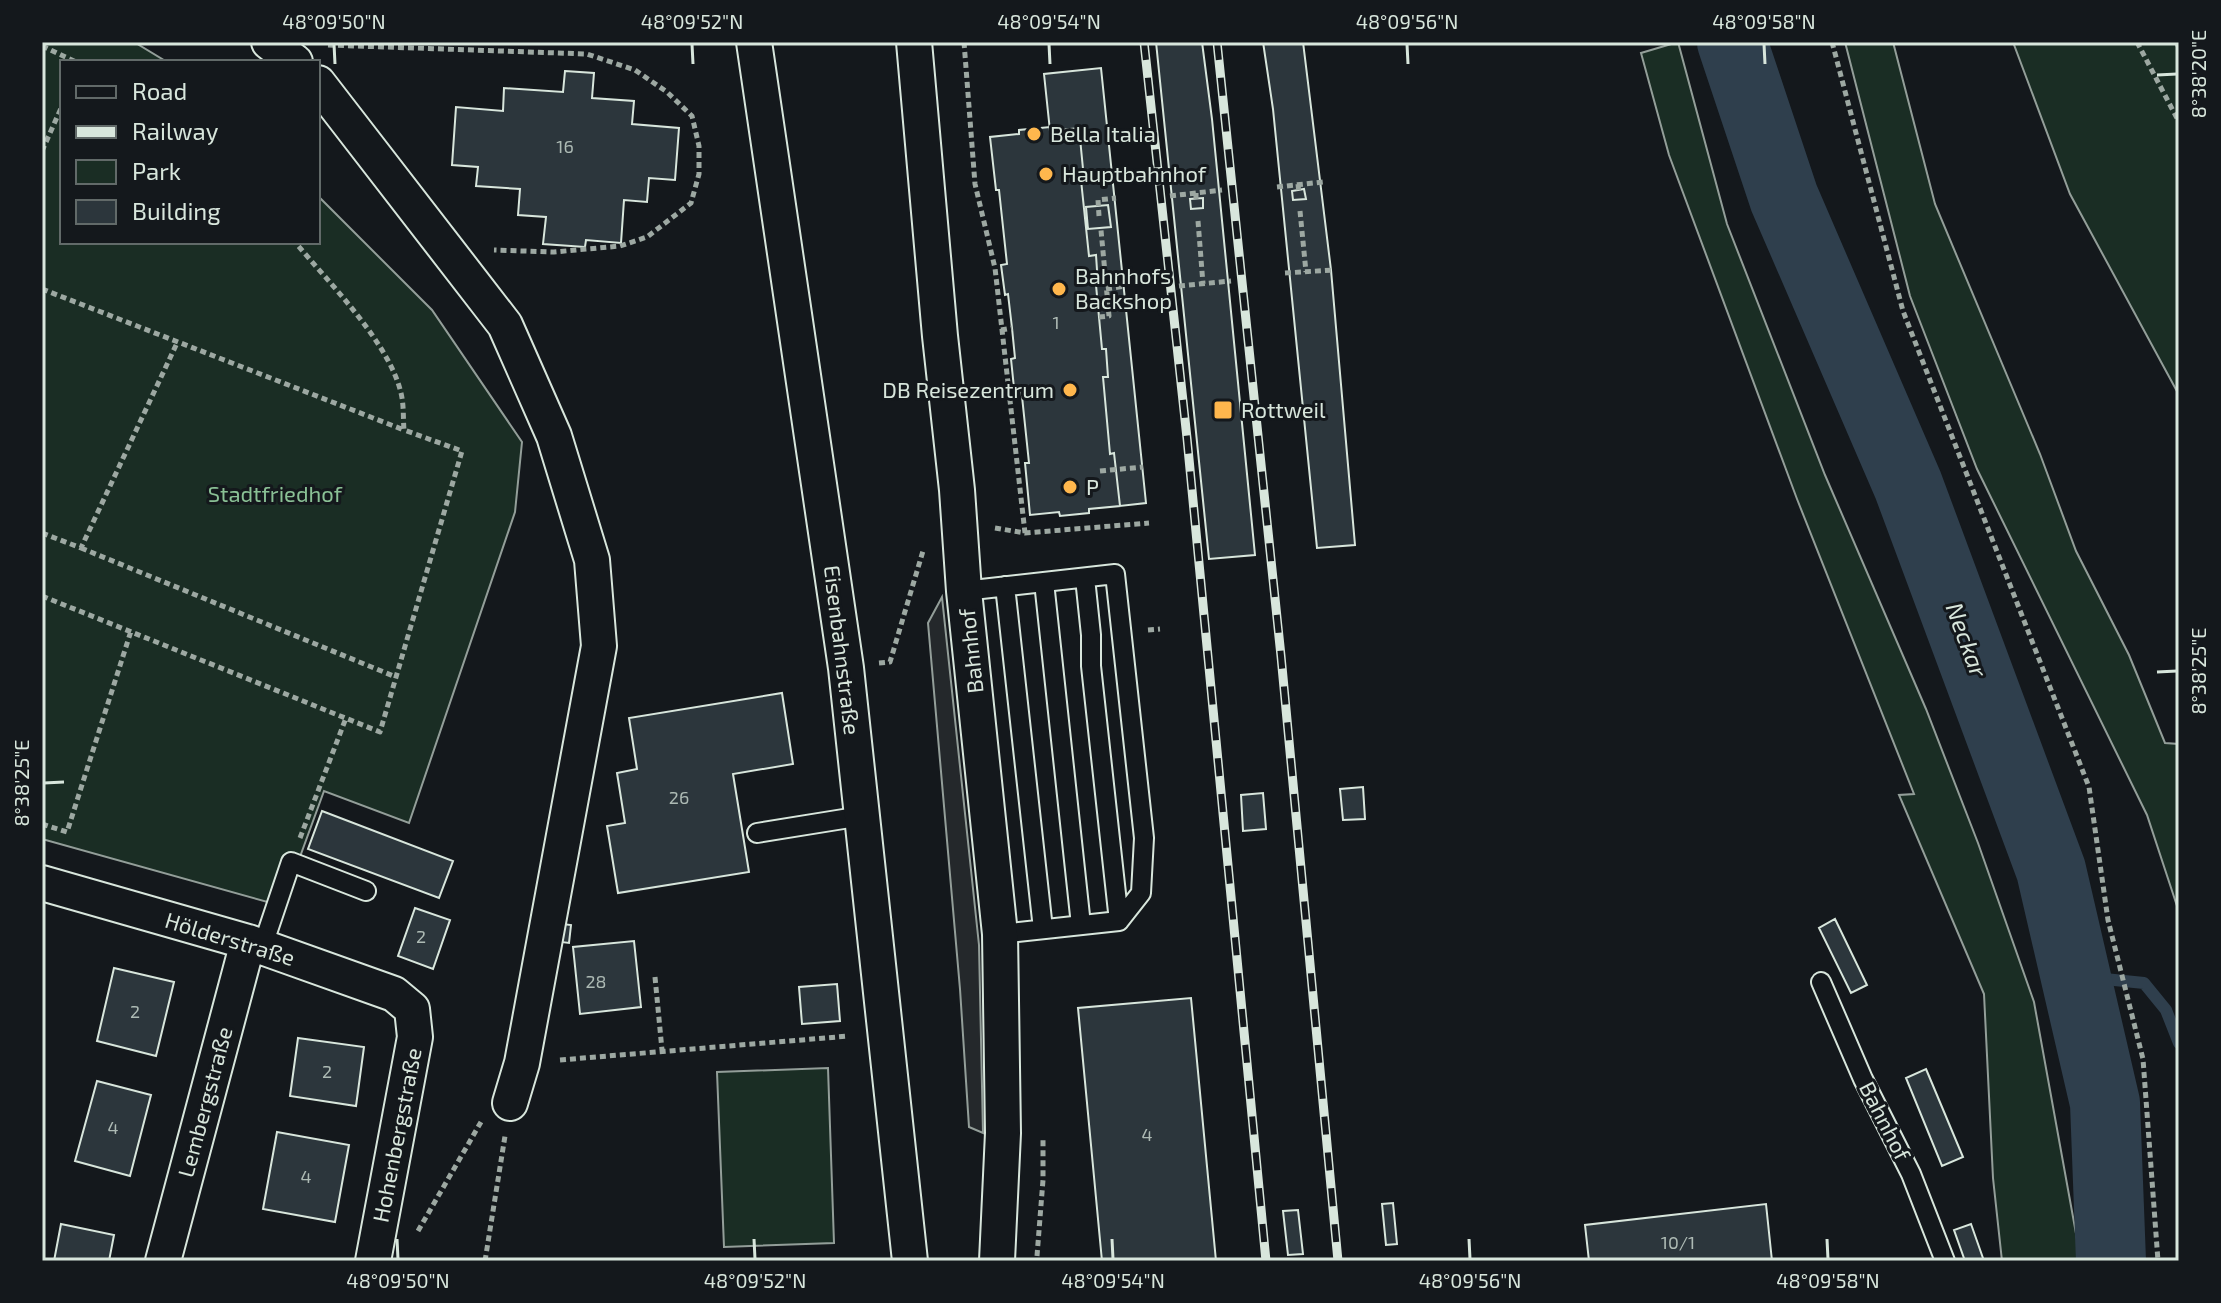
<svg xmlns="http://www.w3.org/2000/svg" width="2221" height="1303" viewBox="0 0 2221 1303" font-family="'Exo 2',sans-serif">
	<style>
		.green { fill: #1a2d24; stroke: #939e99; stroke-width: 2 }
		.parking { fill: #24282b; stroke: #939e99; stroke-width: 2 }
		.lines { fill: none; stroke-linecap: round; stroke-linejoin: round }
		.stream { stroke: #2f3f4d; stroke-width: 12 }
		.river { stroke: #2f3f4d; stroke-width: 70 }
		.building { fill: #2c363c; stroke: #d8e6dc; stroke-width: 2 }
		.lane-casing { stroke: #d8e6dc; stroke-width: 22 }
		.street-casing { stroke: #d8e6dc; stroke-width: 38 }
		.path { stroke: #9da8a2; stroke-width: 5; stroke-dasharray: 6 4; stroke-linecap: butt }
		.lane { stroke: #14181c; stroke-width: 18 }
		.street { stroke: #14181c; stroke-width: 34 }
		.rail-casing { stroke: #d8e6dc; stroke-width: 9 }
		.rail { stroke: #14181c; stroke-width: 6; stroke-dasharray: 18; stroke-linecap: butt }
		.ticks { fill: none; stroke: #d8e6dc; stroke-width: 3 }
		.poi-dot { fill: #ffb74d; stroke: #14181c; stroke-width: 3 }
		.labels { text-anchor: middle; stroke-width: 6; stroke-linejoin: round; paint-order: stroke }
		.number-label { font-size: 18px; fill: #adbab4 }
		.poi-label { font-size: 22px; fill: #d8e6dc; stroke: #14181c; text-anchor: start }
		.park-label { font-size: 22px; fill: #8ac095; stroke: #14181c }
		.street-label { font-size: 22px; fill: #d8e6dc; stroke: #14181c }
		.water-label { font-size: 24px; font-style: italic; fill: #d8e6dc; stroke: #14181c }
		.neatline { fill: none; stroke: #d8e6dc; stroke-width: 3 }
		.ticks-label { font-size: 20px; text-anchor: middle; fill: #d8e6dc }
	</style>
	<rect width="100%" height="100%" fill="#14181c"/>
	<path class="green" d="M42 42H134L167 62H62V242H318V196L432 310 522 442 515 512 409 823 324 791 282 906 42 839Z
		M1678 42 1727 224 1825 475 1926 709 1978 843 2034 1002 2081 1261H2002L1993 1178 1984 994 1899 795 1914 794 1797 499 1669 155 1641 53Z
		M1845 42H1893L1935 204 2040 454 2076 551 2129 655 2165 743 2179 744V912L2147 815 1977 469 1910 296Z
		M2013 42H2175L2179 53V395L2070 194Z
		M828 1068 834 1243 724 1247 717 1072Z"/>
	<path class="parking" d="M942 597 979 945 983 1133 969 1127 960 989 928 623Z"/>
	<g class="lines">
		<path class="stream" d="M2075 976 2144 983 2166 1010 2179 1043"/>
		<path class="river" d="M1732 42 1784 198 1908 485 2051 870 2105 1103 2111 1261"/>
	</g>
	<path class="building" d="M1156 42H1202L1212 119 1255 555 1209 559Z
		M1263 42H1303L1331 270 1355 545 1317 548 1273 109Z
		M1101 68 1146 503 1120 506 1114 453 1110 454 1103 377H1108L1106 349H1102L1096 285H1098L1096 255 1089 256 1081 180 1084 179 1079 128 1050 131 1044 74Z
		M565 71 594 73 592 98 634 101 632 124 679 128 675 180 649 178 647 202 624 200 621 243 586 240 585 247 543 244 546 217 518 215 520 189 476 186 478 167 452 165 456 107 503 111 504 88 563 92Z
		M1050 127V131L1079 128 1084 179 1081 180 1089 256 1096 255 1098 285H1096L1102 349H1106L1108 377H1103L1110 454 1114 453 1120 506 1089 509V513L1060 516 1059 512 1030 515 1025 463H1029L1021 387 1014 388 1011 359 1015 358 1012 328 1008 294 1005 295 1001 265 1007 264 999 190H996L990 137 1019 134V130Z
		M1304 189 1306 199 1293 200 1292 191Z
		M1203 198V208L1191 209 1190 199Z
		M1108 205 1111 227 1088 229 1086 207Z
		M782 693 793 764 733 774 749 872 618 893 607 826 625 823 617 773 637 769 629 718Z
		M1363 787 1365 819 1343 820 1340 789Z
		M1263 793 1266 829 1243 831 1241 795Z
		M322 811 453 861 439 898 308 849Z
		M415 908 450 920 433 969 398 956Z
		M1835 919 1867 985 1851 993 1819 928Z
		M555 923 571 925 569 943 553 941Z
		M634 941 641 1007 580 1014 573 947Z
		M114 968 174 982 156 1056 97 1041Z
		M837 984 840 1021 802 1024 799 987Z
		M1191 998 1216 1261H1102L1078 1008Z
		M298 1038 364 1047 356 1106 290 1096Z
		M1926 1069 1963 1157 1942 1166 1906 1078Z
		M97 1081 151 1095 130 1176 75 1161Z
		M277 1132 349 1145 335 1222 263 1209Z
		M1393 1203 1397 1244 1386 1245 1382 1204Z
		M1766 1204 1772 1261H1589L1585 1225Z
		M1298 1210 1303 1254 1288 1255 1283 1211Z
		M61 1224 114 1235 109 1261H54Z
		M1971 1224 1984 1261H1965L1954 1230Z"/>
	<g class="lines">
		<g class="lane-casing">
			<path id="lane" d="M1085 578 1091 635V666L1119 921
				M1044 582 1081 925
				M1005 586 1043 929
				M964 591 1115 574 1144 838 1141 893 1119 921 1000 934
				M757 833 862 816
				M262 948 291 862 366 891
				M1821 982 1863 1079 1911 1174 1945 1261"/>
		</g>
		<g class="street-casing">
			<path id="street" d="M269 42 295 62
				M754 42 846 668 910 1261
				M914 42 940 336 957 490 964 591 1000 934 1003 1133 997 1261
				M318 83 505 325 554 436 592 560 599 646 522 1063 510 1103
				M42 883 248 942 394 994 412 1009 415 1037 373 1261
				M163 1261 248 942"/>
		</g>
		<path class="path" d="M964 42 975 184 995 268 1025 533
			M1832 42 1903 311 2089 787 2108 920 2143 1059 2158 1261
			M2137 42 2179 122
			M328 45 587 54 635 70 667 92 692 116 699 146V174L691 203 647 237 620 246 554 252 494 250
			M42 46 76 62
			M42 151 62 106
			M1298 184 1299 194
			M1277 187 1323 182
			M1196 193V202
			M1170 196 1222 190
			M1300 211 1306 272
			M1099 216 1098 200 1116 198
			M1198 221 1203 284
			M1285 273 1333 270
			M1179 286 1231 281
			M42 289 404 430
			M1106 289 1125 286
			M1099 317 1109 316 1101 230
			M1001 330 1012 328
			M1100 471 1143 467
			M995 528 1025 533 1149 523
			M42 533 81 548 177 343
			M81 548 396 677
			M42 596 380 732 462 451 404 430C403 418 404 405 401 393 389 342 329 283 295 242
			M1148 630 1160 629
			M879 663 890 662 923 551
			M42 824 67 832 131 631
			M300 838 346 718
			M655 977 662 1050
			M560 1060 849 1036
			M418 1231 481 1122
			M1037 1256 1043 1180V1138
			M485 1261 505 1136"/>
		<use href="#lane" class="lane"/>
		<use href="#street" class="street"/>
		<g class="rail-casing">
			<path id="rail" d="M1144 42 1187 438 1266 1261
				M1217 42 1281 656 1338 1261"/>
		</g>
		<use href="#rail" class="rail"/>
	</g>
	<path class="ticks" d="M334 44 335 64M692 44 693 64M1049 44 1050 64M1407 44 1408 64M1764 44 1765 64M2157 75 2177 74M2157 672 2177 671M44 783 64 782M397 1239 398 1259M754 1239 755 1259M1112 1239 1113 1259M1469 1239 1470 1259M1827 1239 1828 1259"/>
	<g class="poi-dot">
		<circle cx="1034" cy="134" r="8"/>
		<circle cx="1046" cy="174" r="8"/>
		<circle cx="1059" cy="289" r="8"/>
		<circle cx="1070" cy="390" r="8"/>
		<rect x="1213" y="400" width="20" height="20" rx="4"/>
		<circle cx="1070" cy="487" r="8"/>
	</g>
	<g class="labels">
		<g class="number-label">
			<text x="565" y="153">16</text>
			<text x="1056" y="329">1</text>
			<text x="679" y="804">26</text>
			<text x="421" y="943">2</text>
			<text x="596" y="988">28</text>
			<text x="135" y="1018">2</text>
			<text x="327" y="1078">2</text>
			<text x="113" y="1134">4</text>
			<text x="1147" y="1141">4</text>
			<text x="306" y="1183">4</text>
			<text x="1678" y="1249">10/1</text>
		</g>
		<g class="poi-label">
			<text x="1050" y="142">Bella Italia</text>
			<text x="1062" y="182">Hauptbahnhof</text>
			<text x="1075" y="284">Bahnhofs<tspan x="1075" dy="25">Backshop</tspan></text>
			<text x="1054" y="398" text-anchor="end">DB Reisezentrum</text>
			<text x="1241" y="418">Rottweil</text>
			<text x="1086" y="495">P</text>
		</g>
		<g class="park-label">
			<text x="275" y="502">Stadtfriedhof</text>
		</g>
		<g class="street-label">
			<text transform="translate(842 650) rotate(83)" y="8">Eisenbahnstraße</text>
			<text transform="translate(971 651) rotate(-96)" y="8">Bahnhof</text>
			<text transform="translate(230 939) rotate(17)" y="8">Hölderstraße</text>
			<text transform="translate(205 1102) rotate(-75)" y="8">Lembergstraße</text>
			<text transform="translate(1885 1121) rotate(63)" y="8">Bahnhof</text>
			<text transform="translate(397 1135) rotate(-79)" y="8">Hohenbergstraße</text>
		</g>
		<g class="water-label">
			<text transform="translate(1966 640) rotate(70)" y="8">Neckar</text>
		</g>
	</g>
	<rect width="2221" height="1303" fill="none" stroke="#14181c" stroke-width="88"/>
	<rect x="60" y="60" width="260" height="184" fill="#14181c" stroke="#626a69" stroke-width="2"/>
	<rect x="76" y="86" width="40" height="12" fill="#14181c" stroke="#626a69" stroke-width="2"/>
	<text x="132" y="100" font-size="24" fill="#d8e6dc">Road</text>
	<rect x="76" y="126" width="40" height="12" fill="#d8e6dc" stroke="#626a69" stroke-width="2"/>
	<text x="132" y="140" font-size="24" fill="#d8e6dc">Railway</text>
	<rect x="76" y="160" width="40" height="24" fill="#1a2d24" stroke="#626a69" stroke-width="2"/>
	<text x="132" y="180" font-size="24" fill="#d8e6dc">Park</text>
	<rect x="76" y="200" width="40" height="24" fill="#2c363c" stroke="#626a69" stroke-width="2"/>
	<text x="132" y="220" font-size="24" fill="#d8e6dc">Building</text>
	<rect x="44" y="44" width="2133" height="1215" class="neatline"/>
	<g class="ticks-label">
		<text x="334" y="29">48°09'50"N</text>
		<text x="692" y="29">48°09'52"N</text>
		<text x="1049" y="29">48°09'54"N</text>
		<text x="1407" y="29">48°09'56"N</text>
		<text x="1764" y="29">48°09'58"N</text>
		<text transform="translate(2199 74) rotate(-90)" y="7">8°38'20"E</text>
		<text transform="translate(2199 671) rotate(-90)" y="7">8°38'25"E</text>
		<text transform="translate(22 783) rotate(-90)" y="7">8°38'25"E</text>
		<text x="398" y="1288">48°09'50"N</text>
		<text x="755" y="1288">48°09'52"N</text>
		<text x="1113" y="1288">48°09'54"N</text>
		<text x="1470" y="1288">48°09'56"N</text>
		<text x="1828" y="1288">48°09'58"N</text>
	</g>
</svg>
